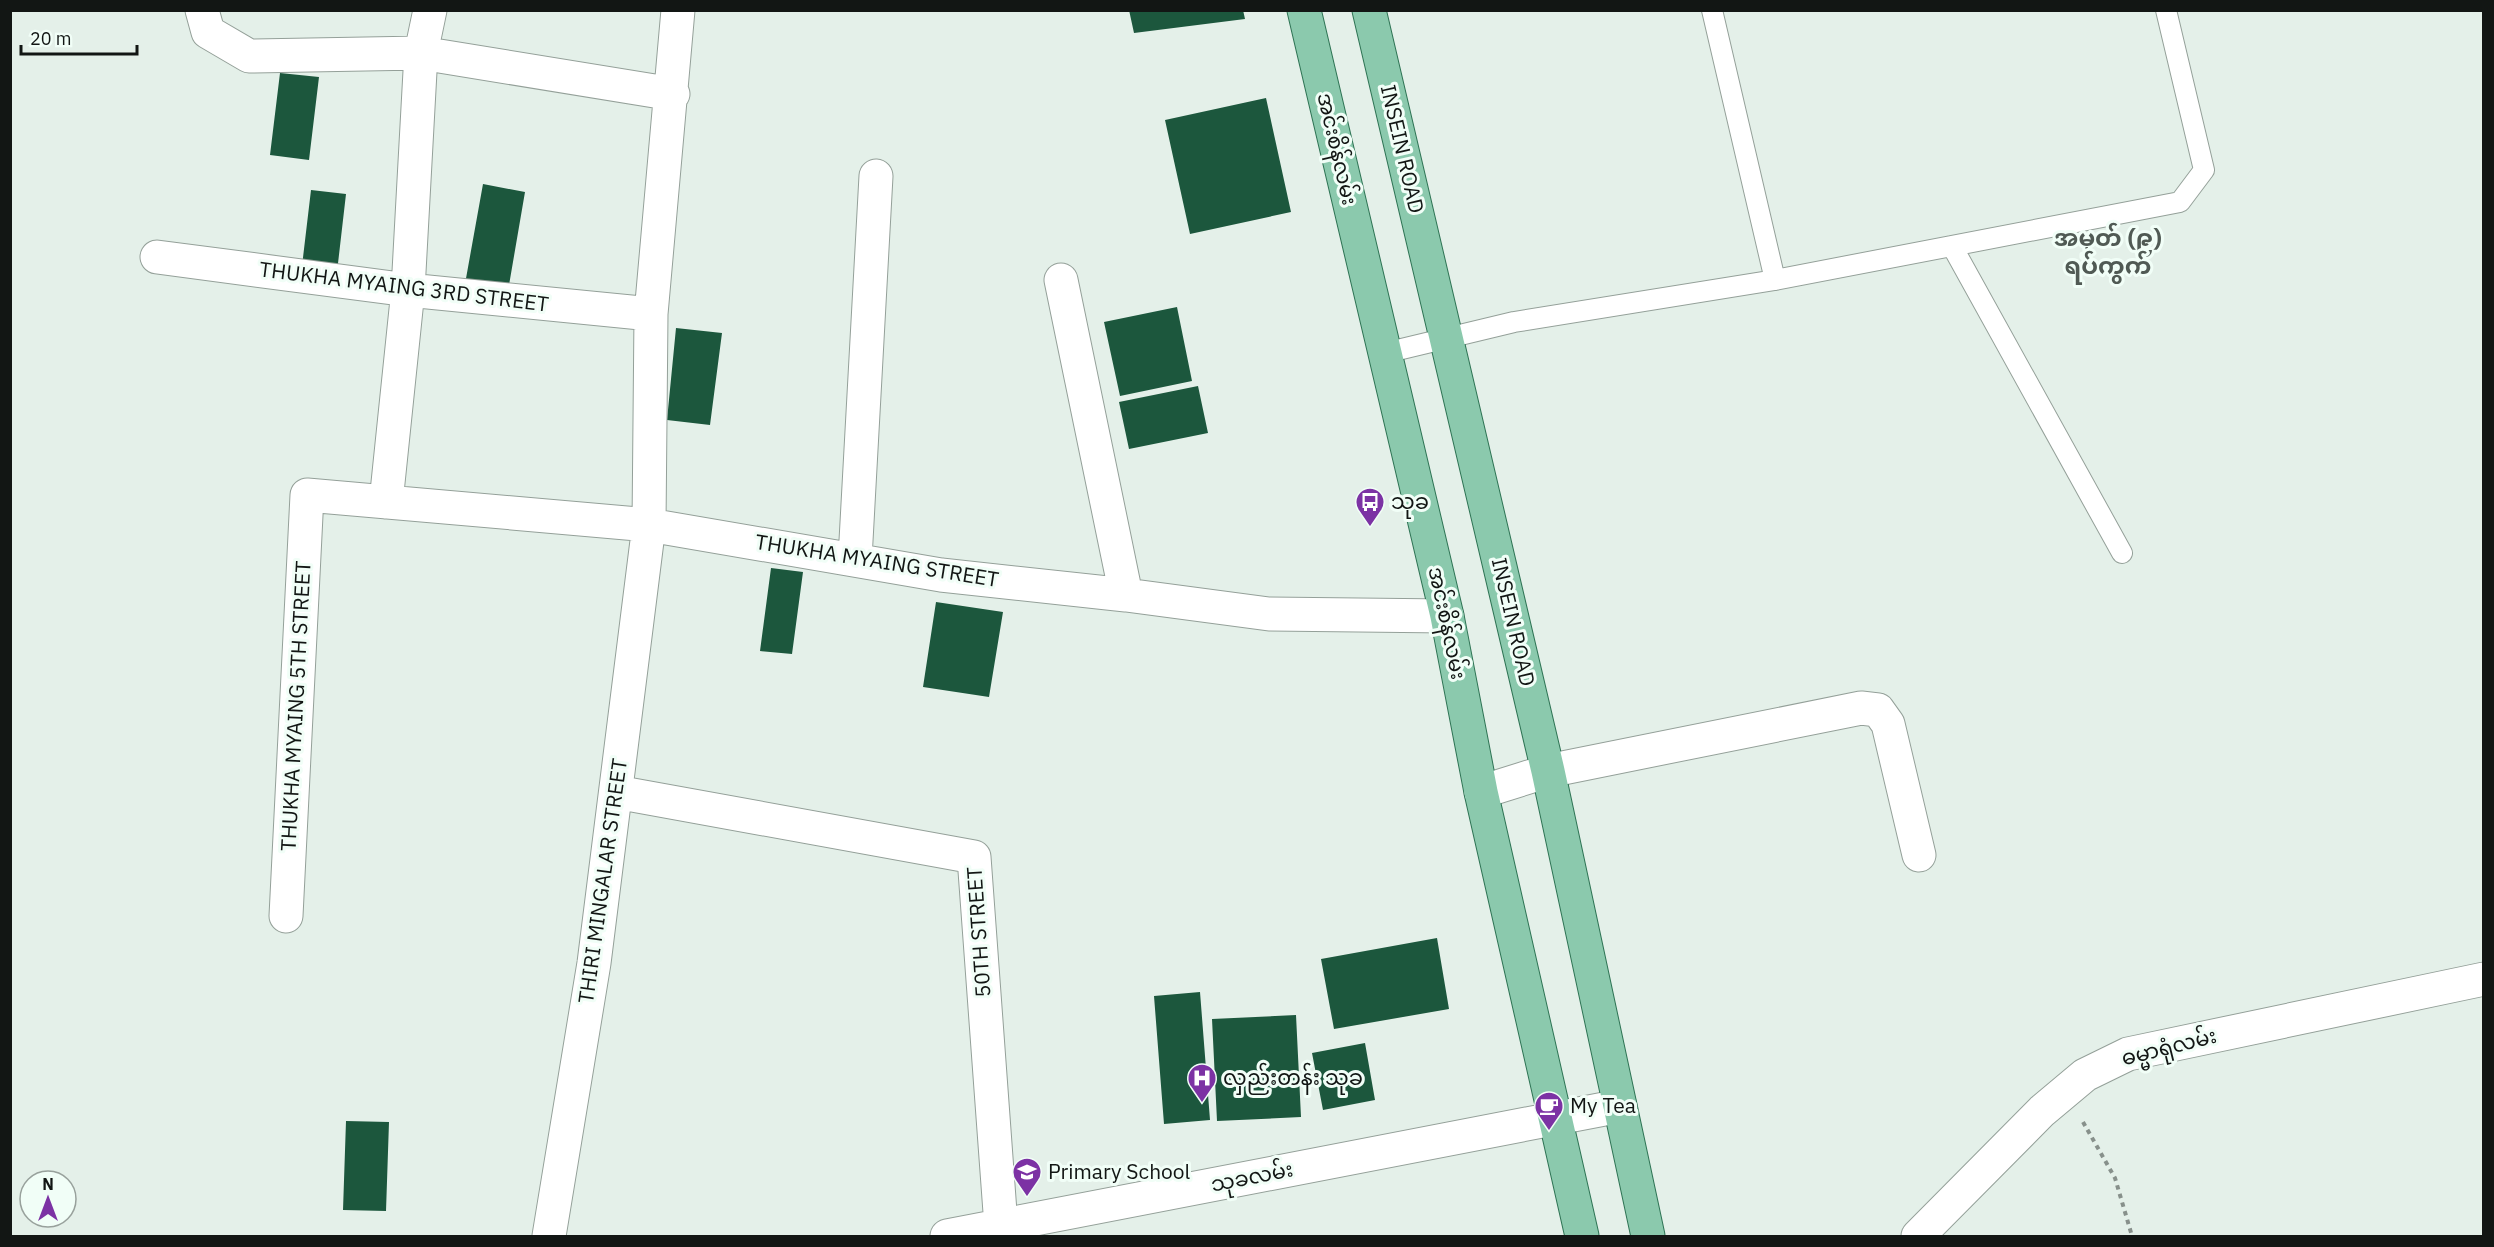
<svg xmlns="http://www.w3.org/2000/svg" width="2494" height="1247" viewBox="0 0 2494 1247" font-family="'IBM Plex Sans','Noto Sans Myanmar',sans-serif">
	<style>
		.building { fill: #1c573d }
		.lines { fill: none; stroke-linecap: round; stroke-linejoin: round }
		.service-casing { stroke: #94a099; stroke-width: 22 }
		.minor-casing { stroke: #94a099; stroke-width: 35 }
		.primary-casing { stroke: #2e7354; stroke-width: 35 }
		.path { stroke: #87908b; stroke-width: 4; stroke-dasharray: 4.5 4.5; stroke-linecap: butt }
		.service { stroke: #fff; stroke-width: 20 }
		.minor { stroke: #fff; stroke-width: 33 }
		.primary { stroke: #8bc9ad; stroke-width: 33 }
		.labels { text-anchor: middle; stroke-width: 6; stroke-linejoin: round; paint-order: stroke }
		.street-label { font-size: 21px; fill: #121614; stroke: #f1fef7 }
		.poi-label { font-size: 21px; fill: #121614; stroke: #f1fef7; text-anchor: start }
		.quarter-label { font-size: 24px; font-weight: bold; fill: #505a54; stroke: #f1fef7 }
	</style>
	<rect width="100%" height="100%" fill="#e4f0e9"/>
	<path class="building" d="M1129 10H1243L1245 19 1134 33Z
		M280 73 319 77 309 160 270 155Z
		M1266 98 1291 212 1190 234 1165 120Z
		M483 184 525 192 508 291 465 284Z
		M311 190 346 194 337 272 302 266Z
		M1177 307 1192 381 1120 396 1104 322Z
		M676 328 722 333 710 425 667 420Z
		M1198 386 1208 433 1129 449 1119 402Z
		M771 568 803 572 792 654 760 651Z
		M936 602 1003 612 989 697 923 687Z
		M1437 938 1449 1009 1334 1029 1321 959Z
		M1200 992 1210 1120 1164 1124 1154 996Z
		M1296 1015 1301 1117 1217 1121 1212 1019Z
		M1365 1043 1375 1100 1323 1110 1312 1053Z
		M346 1121 389 1122 386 1211 343 1210Z"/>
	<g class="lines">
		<g class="service-casing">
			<path id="service" d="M1712 10 1775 280
				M1952 246 2122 553
				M1385 353 1514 322 1775 280 2180 202 2204 170 2166 10"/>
		</g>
		<g class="minor-casing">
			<path id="minor" d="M202 10 208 32 249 56 421 53 673 94
				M157 257 408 290 651 314
				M1061 280 1126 595
				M386 502 408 290 421 53 430 10
				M855 559 876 176
				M616 792 974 857 1001 1226
				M1481 792 1548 771 1861 708 1878 710 1888 724 1919 855
				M286 916 307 495 649 525 941 575 1126 595 1269 614 1447 616
				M549 1236 594 963 649 525 651 314 678 10
				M947 1236 1620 1106
				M1918 1236 2042 1111 2085 1075 2128 1054 2484 979"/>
		</g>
		<g class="primary-casing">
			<path id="primary" d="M1304 10 1447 616 1481 792 1582 1236
				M1369 10 1548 771 1648 1236"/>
		</g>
		<path class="path" d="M2083 1122 2115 1178 2132 1236"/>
		<use href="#service" class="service"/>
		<use href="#minor" class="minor"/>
		<use href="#primary" class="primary"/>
	</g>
	<defs>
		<g id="bus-pin" transform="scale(1.5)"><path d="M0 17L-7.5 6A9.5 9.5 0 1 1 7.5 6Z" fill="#7c32a4" stroke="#f1fef7"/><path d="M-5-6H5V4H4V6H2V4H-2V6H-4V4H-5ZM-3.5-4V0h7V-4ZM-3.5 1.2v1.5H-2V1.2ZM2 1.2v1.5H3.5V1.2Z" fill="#fff"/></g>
		<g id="hospital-pin" transform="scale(1.5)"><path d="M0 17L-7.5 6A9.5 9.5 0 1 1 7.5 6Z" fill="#7c32a4" stroke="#f1fef7"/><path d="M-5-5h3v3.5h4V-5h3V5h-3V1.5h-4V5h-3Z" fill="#fff"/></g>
		<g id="cafe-pin" transform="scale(1.5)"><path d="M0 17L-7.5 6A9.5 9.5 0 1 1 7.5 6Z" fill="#7c32a4" stroke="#f1fef7"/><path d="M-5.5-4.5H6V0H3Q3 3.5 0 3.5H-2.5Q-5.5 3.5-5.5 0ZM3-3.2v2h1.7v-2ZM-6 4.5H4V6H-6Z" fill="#fff"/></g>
		<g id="school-pin" transform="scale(1.5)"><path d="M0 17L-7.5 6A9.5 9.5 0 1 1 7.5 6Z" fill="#7c32a4" stroke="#f1fef7"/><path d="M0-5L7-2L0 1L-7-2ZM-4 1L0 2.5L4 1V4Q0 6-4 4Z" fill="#fff"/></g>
	</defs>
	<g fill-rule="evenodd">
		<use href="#bus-pin" x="1370" y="502"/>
		<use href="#hospital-pin" x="1202" y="1078"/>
		<use href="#cafe-pin" x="1549" y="1106"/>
		<use href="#school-pin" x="1027" y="1172"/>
	</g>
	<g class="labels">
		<g class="street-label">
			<text transform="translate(1337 149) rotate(77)" y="7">အင်းစိန်လမ်း</text>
			<text transform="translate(1402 149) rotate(77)" y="7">INSEIN ROAD</text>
			<text transform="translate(404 287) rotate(7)" y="7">THUKHA MYAING 3RD STREET</text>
			<text transform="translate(877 561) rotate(9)" y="7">THUKHA MYAING STREET</text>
			<text transform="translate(1513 622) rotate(77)" y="7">INSEIN ROAD</text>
			<text transform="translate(1447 623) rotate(78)" y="7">အင်းစိန်လမ်း</text>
			<text transform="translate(296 706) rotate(-87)" y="7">THUKHA MYAING 5TH STREET</text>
			<text transform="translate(603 881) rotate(-82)" y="7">THIRI MINGALAR STREET</text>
			<text transform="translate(979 932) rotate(-94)" y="7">50TH STREET</text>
			<text transform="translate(2169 1047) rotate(-14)" y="7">ဓမ္မာရုံလမ်း</text>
			<text transform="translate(1252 1177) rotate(-11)" y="7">သုခလမ်း</text>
		</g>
		<g class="poi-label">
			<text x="1391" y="509">သုခ</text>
			<text x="1223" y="1085">လှည်းတန်း သုခ</text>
			<text x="1570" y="1113">My Tea</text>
			<text x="1048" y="1179">Primary School</text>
		</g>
		<g class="quarter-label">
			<text x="2108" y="246">အမှတ် (၉)<tspan x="2108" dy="28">ရပ်ကွက်</tspan></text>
		</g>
	</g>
	<rect width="2494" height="1247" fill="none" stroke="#121614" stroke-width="24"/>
	<g transform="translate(48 1199)"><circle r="28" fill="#f1fef7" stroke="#98a19c" stroke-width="1.5"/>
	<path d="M0-4.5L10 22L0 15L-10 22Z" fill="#7c32a4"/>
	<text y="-9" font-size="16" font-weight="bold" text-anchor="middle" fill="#121614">N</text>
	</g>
	<path d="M21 45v9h116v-9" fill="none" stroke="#121614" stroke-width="3"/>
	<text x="30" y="45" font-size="18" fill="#121614" stroke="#f1fef7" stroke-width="4.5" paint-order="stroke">20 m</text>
</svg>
